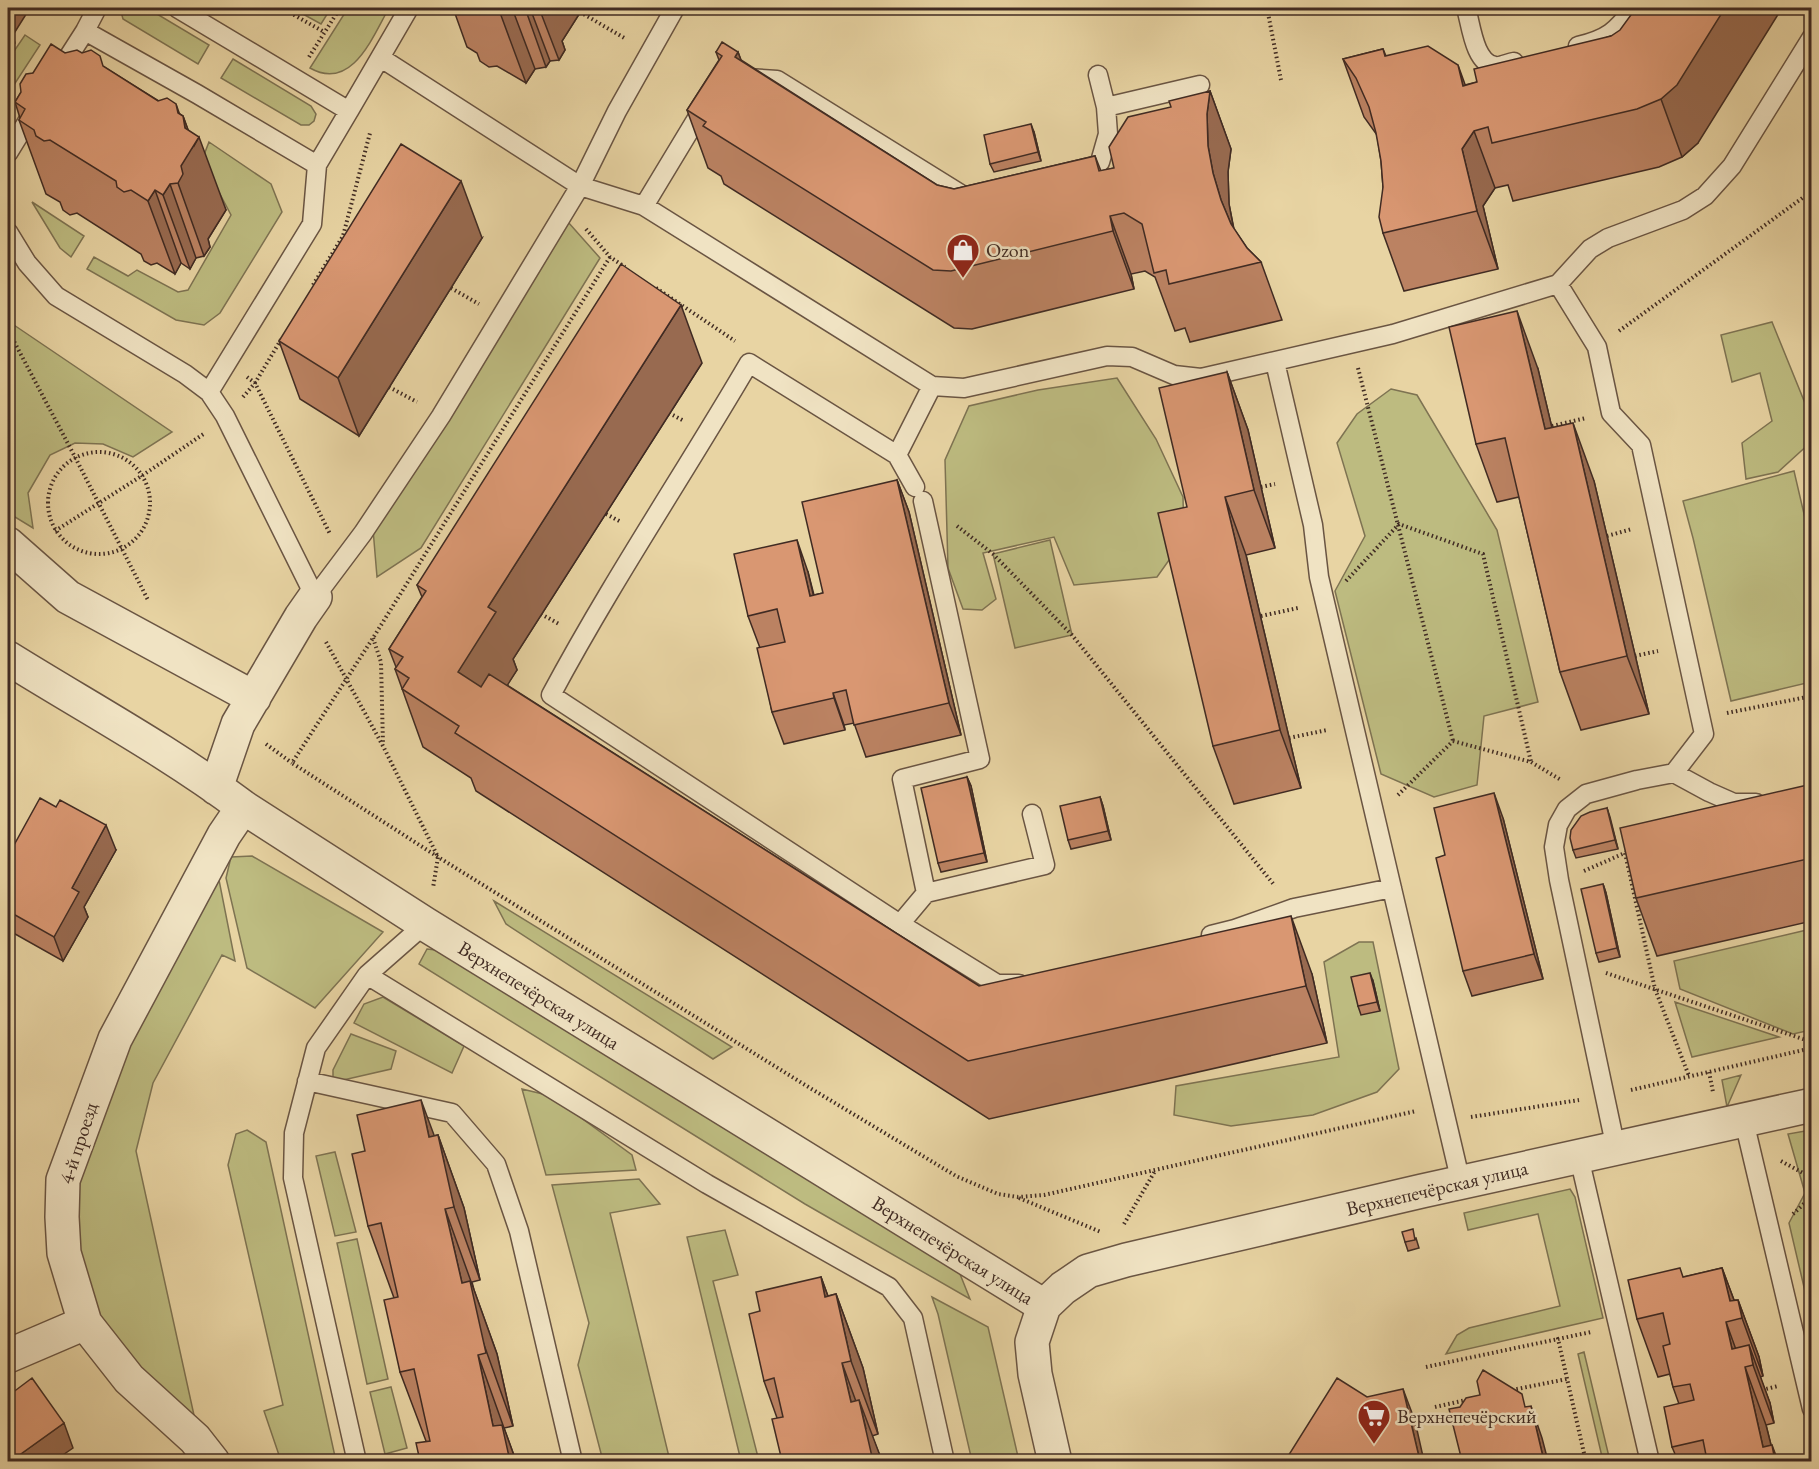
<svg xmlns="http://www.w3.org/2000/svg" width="1819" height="1469" viewBox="0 0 1819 1469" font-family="'EB Garamond',serif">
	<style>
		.green { fill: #bdbb80; stroke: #7e7352; stroke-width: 1.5 }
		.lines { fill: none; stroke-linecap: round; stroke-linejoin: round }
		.service-casing { stroke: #6a5543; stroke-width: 21 }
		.minor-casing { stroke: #6a5543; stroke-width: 36 }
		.tertiary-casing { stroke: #6a5543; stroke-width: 36 }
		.path { stroke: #402b23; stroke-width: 4; stroke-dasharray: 1.5 3; stroke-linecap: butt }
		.service { stroke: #f0e3c3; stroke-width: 18 }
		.minor { stroke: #f0e3c3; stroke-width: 33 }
		.tertiary { stroke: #f0e3c3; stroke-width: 33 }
		.wall { fill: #bb8262; stroke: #402b23; stroke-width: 1.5 }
		.shaded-wall { fill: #986a50; stroke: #402b23; stroke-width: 1.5 }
		.building { fill: #d99772; stroke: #402b23; stroke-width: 1.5 }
		.labels { text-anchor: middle; stroke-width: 5; stroke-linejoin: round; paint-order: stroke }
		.poi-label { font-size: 20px; fill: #402b23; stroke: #f0e3c3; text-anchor: start }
		.street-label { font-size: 20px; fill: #402b23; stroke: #f0e3c3 }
	</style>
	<rect width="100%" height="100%" fill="#e8d4a3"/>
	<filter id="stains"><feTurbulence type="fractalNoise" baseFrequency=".00333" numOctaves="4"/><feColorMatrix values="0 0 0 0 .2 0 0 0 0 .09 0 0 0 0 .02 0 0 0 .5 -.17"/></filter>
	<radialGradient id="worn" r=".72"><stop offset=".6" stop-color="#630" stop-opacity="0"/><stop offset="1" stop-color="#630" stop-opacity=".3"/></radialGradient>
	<path class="green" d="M120 8H147L209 45 198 64 123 19Z
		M292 8H331L321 24Z
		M348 8H389C373 36 352 92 310 68Z
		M25 35 40 45 8 94V60Z
		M233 59 311 106 316 114 314 121 309 125H301L221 78Z
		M209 142 271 184 282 212 220 313 204 325 176 320 87 269 94 257 128 276 137 270 178 292 188 290 231 215 202 160Z
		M32 202 84 236 71 257 60 248Z
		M568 222 600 258 421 548 377 577 373 529Z
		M8 321 172 432 133 457 103 444 75 443 50 455 28 493 33 528 10 514 8 510Z
		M1772 322 1811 418V442L1778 472 1746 479 1742 443 1772 421 1760 373 1732 382 1721 335Z
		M1117 378 1156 439 1183 497 1184 539 1157 577 1074 585 1054 537 983 553 996 599 982 610 963 609 948 568 945 460 969 406 1038 390Z
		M1391 389 1417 395 1497 530 1538 702 1484 716 1477 785 1434 797 1381 774 1335 591 1365 536 1337 443 1357 414Z
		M1794 471 1811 544V682L1731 701 1693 538 1683 501Z
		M1050 540 1072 635 1015 648 993 554Z
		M252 856 383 932 315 1008 247 968 226 878 231 857Z
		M224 858 219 880 235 961 222 955 153 1083 136 1151 201 1447 91 1331 63 1180Z
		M494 901 732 1047 713 1059 506 924Z
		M1811 929V1030L1793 1034 1680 989 1674 961Z
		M1359 942H1373L1399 1069 1377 1092 1313 1115 1231 1126 1174 1115 1176 1086 1339 1057 1324 962Z
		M427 949 444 951 954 1259 970 1299 805 1204 419 964Z
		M383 997 464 1046 452 1073 354 1023 364 1004Z
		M1675 1002 1779 1037 1692 1057Z
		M351 1034 396 1051 391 1069 339 1081 333 1077V1070Z
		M1741 1075 1727 1107 1722 1080Z
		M522 1089 551 1096 632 1155 636 1170 546 1175Z
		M247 1130 266 1142 336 1461H281L264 1411 283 1405 228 1165 236 1134Z
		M1811 1130H1812L1811 1317 1789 1223 1805 1193 1788 1134Z
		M335 1152 356 1232 335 1236 316 1156Z
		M639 1179 660 1204 610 1213 670 1461H603L578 1365 589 1323 552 1185Z
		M1570 1189 1575 1197 1603 1318 1446 1354 1457 1335 1469 1328 1560 1306 1538 1214 1468 1230 1464 1213Z
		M725 1230 738 1275 713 1281 759 1461H741L687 1237Z
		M357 1239 388 1379 367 1384 337 1243Z
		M932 1297 988 1327 1019 1461H972L938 1314Z
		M1584 1352 1610 1461H1603L1578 1354Z
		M391 1387 407 1448 385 1454 370 1392Z"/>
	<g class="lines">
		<g class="service-casing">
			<path id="service" d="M177 8 349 111 317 165
				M1466 8C1471 24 1474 63 1495 66 1500 67 1508 63 1514 62
				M85 31 197 94 317 165 312 224 209 392
				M1578 46C1608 39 1616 31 1634 8
				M381 58 580 186 617 111 675 8
				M60 70 85 31 97 8
				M747 78 777 80 962 195 971 197
				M1106 107 1200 85
				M349 111 409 8
				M8 153 35 109
				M1080 179 1100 162 1108 134 1106 107 1098 75
				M644 206 705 105
				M8 232 27 263 56 296 185 374 209 392 225 416 315 597 363 533 441 416 580 186 644 206 932 386 964 388 1107 356 1132 357 1174 375 1201 378 1393 334 1558 284 1590 249 1608 238 1683 210 1705 196 1732 166 1812 37
				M1558 284 1597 347 1611 413 1641 445 1704 734 1674 773
				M1275 362 1313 525 1319 577 1461 1183
				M932 386 897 455 749 363C684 474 612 581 551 695L900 924 997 984H1019
				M897 455 915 487
				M926 893 1045 865 1032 814
				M900 924 926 893 902 779 980 759 923 501
				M1211 935 1235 929 1294 908 1392 888
				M367 975 425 924
				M307 1081 452 1113 496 1164 519 1231 573 1462
				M1744 1121 1812 1409
				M1616 1149 1559 880 1554 847 1558 825 1567 809 1586 794 1637 780 1674 773 1709 792 1734 803H1756
				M1579 1157 1650 1462
				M357 1462 293 1178 294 1133 316 1048 367 975 707 1184 889 1287 913 1318 945 1462"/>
		</g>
		<g class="minor-casing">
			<path id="minor" d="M8 544 68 597 254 698
				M8 658C85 706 170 752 243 807L425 924 1044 1306
				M216 788 238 724 301 617 315 597
				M8 1356 85 1323
				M213 1462 195 1439 129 1379 85 1323 64 1253 62 1217 63 1180 115 1039 224 835 243 807"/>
		</g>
		<g class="tertiary-casing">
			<path id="tertiary" d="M1055 1462 1035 1374 1032 1342 1044 1306 1063 1288 1088 1271 1126 1260 1422 1191 1812 1105"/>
		</g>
		<path class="path" d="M282 8 324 32
			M1267 8 1281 80
			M580 12 626 39
			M309 57 340 8
			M586 229 610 257 625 267
			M610 257 373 638 292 763 438 857 810 1088 956 1176 998 1194 1018 1197 1044 1195 1416 1111
			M313 285 343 236 370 133
			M451 288 479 304
			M656 288 735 341
			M8 330 75 457 148 600
			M1619 331 1812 191
			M1358 368 1453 741
			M247 377 255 383 330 534
			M389 387 417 402
			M243 397 255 383 282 338
			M669 413 684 421
			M1552 426 1586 418
			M48 503a51 51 0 1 1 102 0a51 51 0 1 1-102 0Z
			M1261 487 1275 484
			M606 514 621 522
			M957 526 993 554 1072 635 1275 886
			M55 531 143 475 205 433
			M1607 536 1632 529
			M1346 581 1399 524 1483 554 1531 762
			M541 614 559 624
			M1261 616 1298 608
			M373 638 381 662 383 745
			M326 642 383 746 438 857 433 888
			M1635 656 1658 651
			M1727 713 1812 696
			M1289 738 1327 730
			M1453 741 1531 762 1561 780
			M266 744 292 763
			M1398 795 1453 741
			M1625 853 1655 989 1689 1076
			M1584 871 1627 852
			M1606 973 1812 1042
			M1709 1072 1713 1092
			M1631 1090 1812 1048
			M1471 1117 1579 1100
			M1781 1161 1812 1178
			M1019 1198 1101 1232
			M1793 1214 1806 1202 1812 1200
			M1124 1224 1155 1171
			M1426 1367 1558 1339
			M1512 1390 1567 1379
			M1762 1390 1778 1386
			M1435 1407 1466 1400
			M1586 1462 1558 1339 1591 1332"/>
		<use href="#service" class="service"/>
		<use href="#minor" class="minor"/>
		<use href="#tertiary" class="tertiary"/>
	</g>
	<path class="wall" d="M453 8H583L562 41 565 50 559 60 550 61 546 67 535 69 526 83 497 66 489 67 480 61 477 53 467 47Z
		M1611 36 1698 143 1682 157 1659 167 1513 201 1508 185 1495 188 1483 206 1498 269 1404 291 1383 233V187L1381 161 1377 135 1364 117 1343 59 1383 49 1386 56 1465 85 1477 82Z
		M716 52H738L741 60 937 185 954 189 1095 156 1101 171 1114 168 1171 107 1210 91 1231 149 1228 172 1229 204 1234 229 1247 248 1261 262 1282 320 1190 342 1185 328 1175 331 1155 277 1145 271 1131 274 1134 289 972 329 954 328 724 184 721 176 708 168 687 110 719 60Z
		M65 53 104 67 183 116 188 130 226 210 208 239 210 247 204 256 196 258 190 269 181 263 175 274 157 263 151 265 144 261 141 254 77 213 70 215 63 210 60 202 46 194 19 120 20 118 15 102 33 73Z
		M1034 132 1041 161 994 172 990 164Z
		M482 238 359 436 300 399 279 341Z
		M702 363 513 659 517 670 507 685 979 986 1312 974 1327 1043 989 1119 476 791 471 778 423 747 395 669 396 667 389 649 422 597 417 585Z
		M1538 369 1552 428 1594 481 1649 714 1581 730 1560 672 1519 497 1497 502 1476 444Z
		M1227 372 1248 430 1275 548 1246 555 1301 788 1234 804 1213 746 1187 507Z
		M897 480 909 512 961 735 866 757 854 723 844 725 845 730 784 744 772 712 760 648 748 616 808 572 814 595 823 593Z
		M967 777 971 786 987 862 941 872 938 863Z
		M1812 784V921L1657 956 1636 898Z
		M1100 797 1103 806 1111 840 1071 849 1068 840Z
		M1607 808 1618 849 1576 858 1573 850Z
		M1503 818 1543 979 1472 996 1463 971Z
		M116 850 84 907 88 917 63 961 8 930V856Z
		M1603 884 1606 893 1620 957 1599 962 1596 953Z
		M1373 981 1380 1011 1361 1015 1358 1006Z
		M438 1135 464 1208 480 1280 472 1282 474 1290 497 1354 513 1426 504 1428 516 1461H420L426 1441 400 1372 394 1298 368 1226 434 1136Z
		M1416 1238 1419 1248 1408 1251 1405 1242Z
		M1722 1268 1734 1300H1738L1759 1357 1763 1376 1760 1377 1770 1403 1774 1423 1766 1425 1771 1445 1778 1461H1678L1672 1447 1679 1404 1673 1387 1670 1374 1658 1377 1637 1319 1684 1277Z
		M821 1277 828 1296 836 1294 863 1368 878 1434 872 1436 882 1461 777 1418 764 1381 760 1311Z"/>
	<path class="shaded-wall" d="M8 8H30L13 35 15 43 9 52 8 47Z
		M501 8H512L535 69 526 83 499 10Z
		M525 8H530L550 61 546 67Z
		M539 8H583L562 41 565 50 559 60Z
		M1725 8H1782L1698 143 1682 157 1661 99Z
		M738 52 759 110 735 57Z
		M1458 65 1479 123 1463 86Z
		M1210 91 1231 149 1228 172 1229 204 1234 231 1221 200 1213 173 1208 146 1207 114Z
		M176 104 192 149 185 128 183 116 194 146 199 137 226 210 208 239 210 247 204 256 178 183V113Z
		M1031 124 1034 132 1041 161 1038 152Z
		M1474 131 1495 188 1483 206 1498 269 1477 211 1462 149Z
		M461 181 482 238 359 436 338 378Z
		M170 184 196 258 190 269 163 195Z
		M155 190 181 263 175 274 148 201Z
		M1110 216 1131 274 1134 289 1113 231Z
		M681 305 702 363 513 659 517 670 479 730 458 672 488 607Z
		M1517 311 1538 369 1566 487 1545 429Z
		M1227 372 1248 430 1275 548 1254 490Z
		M1573 423 1594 481 1649 714 1627 656Z
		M897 480 909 512 961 735 949 703Z
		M1225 497 1246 555 1301 788 1280 730Z
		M797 540 808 572 821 628 810 596Z
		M833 693 844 725 845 730 834 698Z
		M967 777 971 786 987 862 984 853Z
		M1494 793 1503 818 1543 979 1534 954Z
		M1100 797 1103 806 1111 840 1108 831Z
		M1607 808 1610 817 1618 849 1615 840Z
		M106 825 116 850 84 907 88 917 63 961 54 937 72 888Z
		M1603 884 1606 893 1620 957 1617 948Z
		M1291 916 1312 974 1327 1043 1306 986Z
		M1370 973 1373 981 1380 1011 1377 1002Z
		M421 1100 444 1162 438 1135 464 1208 480 1280 429 1137Z
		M445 1209 497 1354 513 1426 462 1283Z
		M1722 1268 1741 1319 1730 1301Z
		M821 1277 847 1350 825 1297Z
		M836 1294 863 1368 878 1434 851 1361Z
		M1738 1300 1759 1357 1763 1376 1742 1318Z
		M1726 1322 1747 1380 1732 1349Z
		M1749 1345 1770 1403 1774 1423 1753 1365Z
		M478 1355 504 1428 516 1461H506L493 1426Z
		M842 1363 866 1429 859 1400 882 1461H872L851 1402Z
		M1745 1367 1766 1425 1775 1461 1763 1447Z
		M1403 1389 1415 1421 1424 1461H1420Z
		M1531 1406 1542 1438 1548 1461H1544Z
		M64 1423 73 1448 54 1461H11Z
		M1772 1445 1778 1461H1775Z"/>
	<path class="building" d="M1636 8H1725L1677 85 1661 99 1637 109 1492 143 1488 127 1474 131 1462 149 1477 211 1383 233 1379 217 1383 187 1381 161 1376 133 1369 107 1356 78 1343 59 1383 49 1385 56 1428 46 1458 65 1463 86 1477 82 1474 69 1611 36 1620 30Z
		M722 42 738 52 735 57 937 185 954 189 1095 156 1099 171 1114 168 1109 147 1128 117 1171 107 1169 101 1210 91 1207 114 1208 146 1213 173 1221 200 1231 224 1247 248 1261 262 1169 284 1166 270 1154 273 1142 224 1124 213 1110 216 1113 231 951 271 933 270 703 126 706 122 687 110 722 56 716 52Z
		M51 44 65 53 77 50 82 53 91 50 100 56 103 66 158 101 167 98 176 104 178 113 183 116 185 128 199 137 181 166 183 174 178 183 170 184 163 195 155 190 148 201 131 190 124 192 117 187 116 181 50 140 44 141 36 136 34 130 19 120 25 109 15 102 21 92 20 84 26 74 33 73Z
		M1031 124 1038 152 990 164 984 135Z
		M401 144 461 181 338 378 279 341Z
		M621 264 681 305 488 607 496 612 458 672 481 687 489 674 979 986 1291 916 1306 986 968 1061 455 733 459 726 402 689 409 678 395 669 403 657 389 649 426 591 417 585Z
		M1517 311 1545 429 1573 423 1627 656 1560 672 1505 438 1476 444 1449 327Z
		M1227 372 1254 490 1225 497 1280 730 1213 746 1158 513 1187 507 1159 388Z
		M897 480 949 703 854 725 846 690 833 693 834 698 772 712 757 648 785 642 777 609 748 616 734 554 797 540 810 596 823 593 802 502Z
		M967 777 984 853 938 863 921 788Z
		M1812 784V858L1636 898 1620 828Z
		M1494 793 1534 954 1463 971 1436 858 1445 855 1434 808Z
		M1100 797 1108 831 1068 840 1060 806Z
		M40 798 56 807 60 800 106 825 72 888 79 892 54 937 8 911V856Z
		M1607 808 1615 840 1573 850 1570 838 1571 830 1581 816 1590 812Z
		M1603 884 1617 948 1596 953 1581 889Z
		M1370 973 1377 1002 1358 1006 1351 977Z
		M421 1100 429 1137 438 1135 454 1207 445 1209 462 1283 470 1281 486 1353 478 1355 493 1426 502 1425 510 1461H420L416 1443 430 1441 414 1369 400 1372 384 1300 398 1297 381 1223 368 1226 352 1154 365 1151 357 1115Z
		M1413 1229 1415 1240 1405 1242 1402 1232Z
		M1680 1268 1683 1277 1722 1268 1730 1301 1738 1300 1742 1318 1726 1322 1732 1349 1749 1345 1753 1365 1745 1367 1763 1447 1772 1445 1775 1461H1690V1459L1706 1455 1703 1440 1672 1447 1664 1407 1694 1400 1690 1384 1673 1387 1663 1346 1670 1344 1663 1313 1637 1319 1628 1280Z
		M821 1277 825 1297 836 1294 851 1361 842 1363 851 1402 859 1400 873 1461H782L772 1419 783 1417 774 1378 764 1381 749 1314 760 1311 756 1292Z
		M1483 1370 1522 1394 1525 1407 1531 1406 1544 1461H1462L1449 1409 1460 1407 1466 1398 1480 1395 1477 1381Z
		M32 1378 64 1423 11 1461H8V1396Z
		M1337 1378 1367 1397 1403 1389 1420 1461H1285Z
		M86 1456 93 1461H82Z"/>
	<defs>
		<g id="shop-pin" transform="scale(1.725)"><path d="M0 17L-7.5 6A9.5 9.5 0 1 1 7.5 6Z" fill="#8f2418" stroke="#f0e3c3"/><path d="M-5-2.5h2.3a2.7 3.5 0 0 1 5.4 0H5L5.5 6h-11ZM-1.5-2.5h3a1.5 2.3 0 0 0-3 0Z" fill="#fff"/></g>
		<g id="supermarket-pin" transform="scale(1.725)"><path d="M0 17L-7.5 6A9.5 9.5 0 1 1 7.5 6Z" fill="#8f2418" stroke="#f0e3c3"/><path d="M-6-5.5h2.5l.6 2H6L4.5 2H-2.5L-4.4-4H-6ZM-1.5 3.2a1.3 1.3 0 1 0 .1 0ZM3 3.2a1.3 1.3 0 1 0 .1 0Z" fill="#fff"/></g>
	</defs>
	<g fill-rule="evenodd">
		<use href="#shop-pin" x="963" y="250"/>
		<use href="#supermarket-pin" x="1374" y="1416"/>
	</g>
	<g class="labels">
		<g class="poi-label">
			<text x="986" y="257">Ozon</text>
			<text x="1397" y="1423">Верхнепечёрский</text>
		</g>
		<g class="street-label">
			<text transform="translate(539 995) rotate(32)" y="7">Верхнепечёрская улица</text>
			<text transform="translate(78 1143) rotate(-72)" y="7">4-й проезд</text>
			<text transform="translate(1437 1188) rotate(-13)" y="7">Верхнепечёрская улица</text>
			<text transform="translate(953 1250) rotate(32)" y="7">Верхнепечёрская улица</text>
		</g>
	</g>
	<rect width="1819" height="1469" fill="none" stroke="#e8d4a3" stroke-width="30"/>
	<rect x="9" y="9" width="1801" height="1451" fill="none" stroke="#402b23" stroke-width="3"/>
	<rect x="15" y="15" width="1789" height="1439" fill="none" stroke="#402b23" stroke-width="1.5"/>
	<rect width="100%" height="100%" filter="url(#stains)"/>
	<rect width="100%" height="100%" fill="url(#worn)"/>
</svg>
